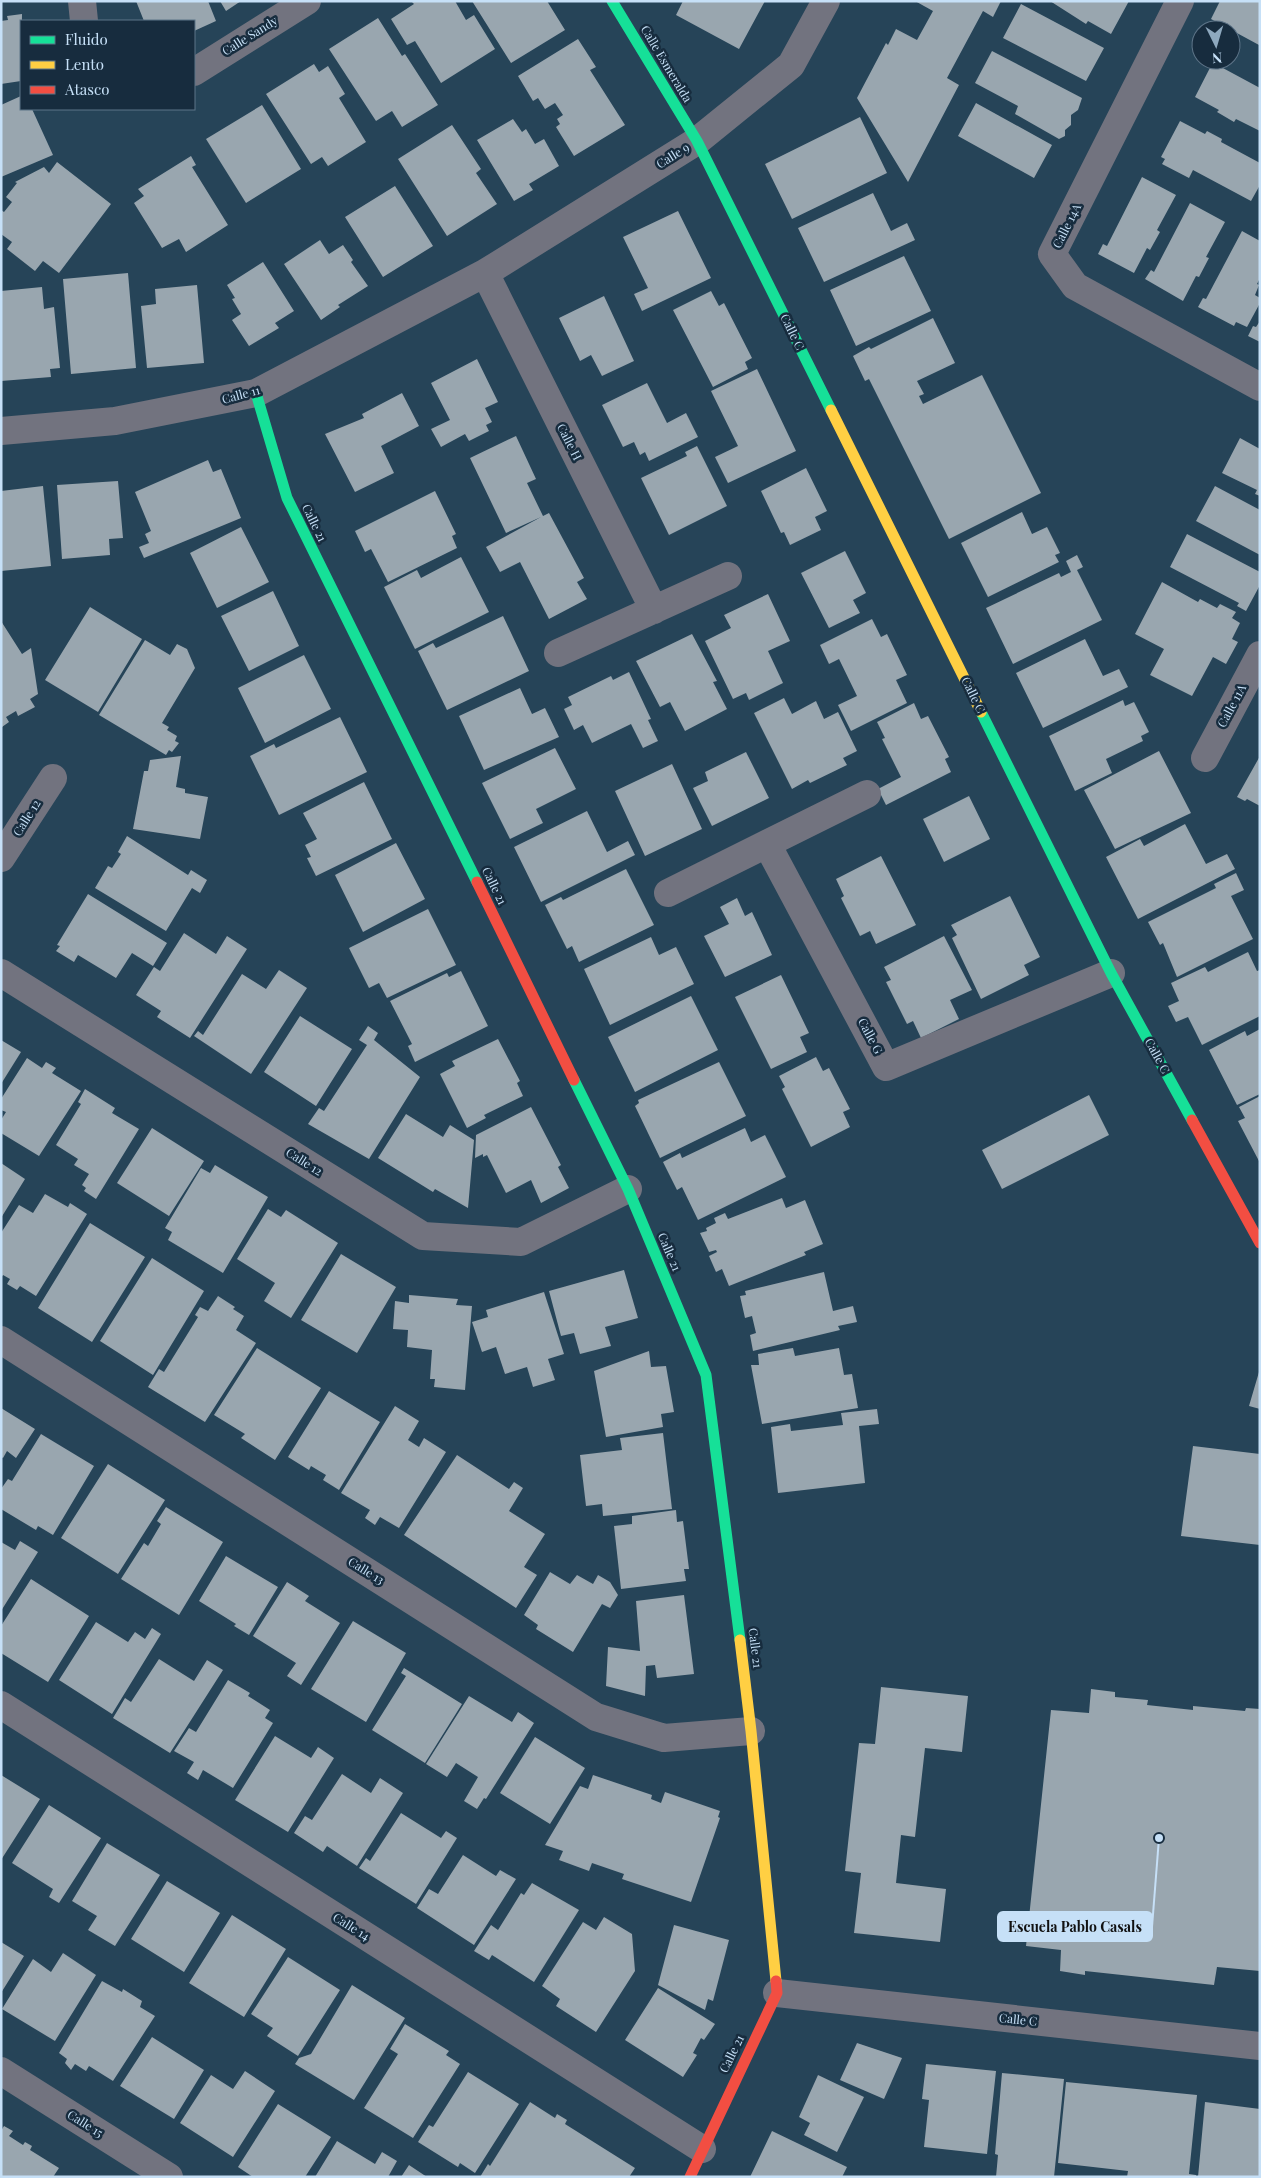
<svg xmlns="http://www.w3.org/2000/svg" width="1261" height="2178" viewBox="0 0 1261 2178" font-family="'Playfair Display',serif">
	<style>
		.building { fill: #99a6af }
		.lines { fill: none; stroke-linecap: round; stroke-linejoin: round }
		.street { stroke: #72737f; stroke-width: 28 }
		.fast { stroke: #16e098; stroke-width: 11 }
		.slow { stroke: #ffcf43; stroke-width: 11 }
		.jam { stroke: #f24e42; stroke-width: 11 }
		.labels { text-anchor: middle; stroke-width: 5; stroke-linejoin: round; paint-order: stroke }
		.street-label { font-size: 12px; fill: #c6e0f7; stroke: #172c3e }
		.leader { fill: none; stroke: #c6e0f7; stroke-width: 2 }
		.callout-dot { fill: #c6e0f7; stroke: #172c3e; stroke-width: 2 }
		.callout { fill: #c6e0f7; stroke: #c6e0f7; stroke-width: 2 }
		.callout-label { font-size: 14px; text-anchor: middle; font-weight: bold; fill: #111 }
	</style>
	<rect width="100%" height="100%" fill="#264458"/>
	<path class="building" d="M136 1H208L216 21 194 31V21H144Z
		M220 1H241L226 11Z
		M413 1H455L466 20 474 15 495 49 441 83 415 41 407 45 391 19 414 4 412 2Z
		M472 1H547L565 30 511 63Z
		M683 1H765L739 49 676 15Z
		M915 1H1001L993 17 983 11 947 78 959 85 908 182 857 98 886 43 888 45 896 29 917 40 933 11Z
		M1050 1H1129L1111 34 1088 21 1086 24Z
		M1220 1H1260L1259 45 1211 19Z
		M1021 4 1104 48 1086 81 1003 38Z
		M22 14 21 81 1 84V21L8 20 7 16Z
		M378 18 402 56 405 54 438 105 402 127 392 111 376 121 329 49Z
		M578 39 596 67 590 70 625 125 574 156 556 127 560 124 557 119 563 115 555 103 545 109 538 98 533 101 518 76Z
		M992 51 1082 98 1078 110 1071 115V125L1065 130V136L1059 139 1015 114 1018 106 975 83Z
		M1214 60 1224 63 1221 67 1260 88V131L1236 119 1234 122 1217 112 1219 110 1195 97Z
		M314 64 319 72 328 66 345 94 339 98 366 142 328 166 322 157 311 164 266 94Z
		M21 96V109H32L53 155 1 177V105Z
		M976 103 1052 145 1034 178 958 136Z
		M262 105 301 169 246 203 206 139Z
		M860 117 887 173 792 219 765 164Z
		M513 119 522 132 526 129 535 144 544 139 559 166 529 184 533 190 514 201 477 140Z
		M1180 121 1205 134 1207 131 1222 139 1221 142 1260 163V185L1251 201 1193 170 1189 178 1162 164 1165 159 1161 157Z
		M452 125 481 169 476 173 497 204 447 236 398 159Z
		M191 156 196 165 192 167 228 225 186 252 179 239 162 248 134 203 144 196 138 189Z
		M57 162 111 204 59 273 43 261 35 271 7 249 12 242 1 234V210L4 212 12 202 6 197 17 183 15 182 44 167 49 173Z
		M1142 177 1176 195 1157 230 1160 232 1150 250 1147 248 1134 273 1098 254 1103 244 1107 246Z
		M395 186 433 246 383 277 345 217Z
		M873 193 891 231 907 223 915 240 824 282 798 228Z
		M1190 203 1225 222 1206 257 1209 258 1199 277 1196 276 1183 301 1145 279 1151 270 1154 272Z
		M678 211 711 278 642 311 634 294 648 288 623 237Z
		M1242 231 1260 241V278L1257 284 1259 285 1255 295 1260 298V303L1247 327 1236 322 1234 326 1198 307 1203 298 1206 299Z
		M320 240 329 254 343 245 353 260 351 262 368 286 338 305 340 307 321 320 284 264Z
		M904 256 931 311 856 346 830 290Z
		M263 262 294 311 275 323 279 328 249 346 232 320 241 314 232 299 235 298 227 285Z
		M128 273 136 368 71 374 63 279Z
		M197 285 204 363 147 368 141 306 156 304 155 289Z
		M42 287 44 309 54 307 60 368 50 369 51 377 1 381V291Z
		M711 291 719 306 724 303 752 358 745 362 748 369 713 387 673 310Z
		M604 296 634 361 602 376 591 355 580 361 559 318Z
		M933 318 955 363 917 381 924 394 919 396 923 404 982 375 1041 493 949 539 869 379 865 381 853 356 869 347 871 349Z
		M1260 321V342L1248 336 1253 326 1256 327Z
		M477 359 498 402 485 408 492 422 486 425 489 431 469 441 465 434 441 447 431 429 450 420 431 383Z
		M757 369 796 451 728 483 715 457 738 446 711 391Z
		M647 383 667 423 686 413 698 437 649 461 645 452 640 455 634 442 623 447 602 405Z
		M402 393 419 426 381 446 394 473 355 492 325 434 364 418 362 414Z
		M516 436 536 479 527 483 543 516 549 513 584 578 577 582 587 599 549 619 520 562 500 572 486 547 541 517 506 533 470 458Z
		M1240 438 1260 449V496L1255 494 1257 490 1222 473Z
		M697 446 727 506 669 535 641 478 687 456 685 452Z
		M208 460 213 472 221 469 241 518 144 558 139 547 149 543 145 534 151 531 135 492Z
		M806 468 827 511 815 517 821 530 790 545 784 532 781 533 761 491Z
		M118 481 123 538 109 539 110 555 62 559 57 485Z
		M43 486 51 566 1 571V491Z
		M1215 486 1260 510V555L1196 521Z
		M435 491 456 534 452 536 457 548 388 582 371 549 365 552 355 531Z
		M1022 512 1032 534 1047 527 1060 553 1055 555 1059 562 988 597 961 543Z
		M241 527 269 582 217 608 190 553Z
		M1187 534 1260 572V585L1246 611 1237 606 1239 603 1170 567Z
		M845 551 866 593 853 600 860 613 829 628 801 573Z
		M1077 555 1083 567 1077 570 1102 620 1013 664 986 608 1059 573 1061 577 1071 572 1066 561Z
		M461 557 489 612 415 649 384 587 417 570 421 578Z
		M1162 582 1198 602 1200 599 1217 608 1220 604 1236 612 1232 618 1240 623 1232 639 1238 642 1226 664 1213 657 1192 696 1150 675 1164 649 1135 634Z
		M273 591 299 646 249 671 221 616Z
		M768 594 790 641 768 651 783 683 749 700 746 693 733 699 705 641 731 628 724 615Z
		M90 607 142 639 98 712 45 680Z
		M503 616 529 671 447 710 418 651 433 643 436 648Z
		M872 619 881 637 887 634 907 675 896 680 907 703 851 731 838 705 857 696 839 659 829 664 820 645Z
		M1 621 22 654 31 648 38 694 30 699 35 707 18 716 16 711 6 717 9 722 2 727Z
		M692 634 717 681 713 682 727 709 685 731 670 702 660 707 636 661Z
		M1085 639 1103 676 1119 669 1128 687 1043 728 1016 673Z
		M145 640 170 655 177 644 187 649 195 668 162 723 169 727 167 730 177 736 175 741 179 743 172 752 169 750 166 755 99 715Z
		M304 655 331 709 265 743 238 688Z
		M629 672 651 719 648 720 658 741 643 748 631 724 592 743 583 725 574 730 564 709 572 705 568 697 611 676 613 680Z
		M520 688 532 714 545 708 559 737 484 770 459 716Z
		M784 698 792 714 816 701 824 719 838 712 857 751 843 758 847 765 810 783 808 780 792 789 754 713Z
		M1123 700 1125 706 1134 702 1149 732 1141 736 1143 741 1106 759 1112 773 1075 791 1049 736Z
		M914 703 921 719 928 716 949 757 945 759 951 772 886 805 878 789 901 777 882 739 885 738 877 722Z
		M340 717 367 772 279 815 250 756 274 744 276 748Z
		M555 748 576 789 536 809 543 823 510 839 482 783Z
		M1159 751 1191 813 1115 849 1084 790Z
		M746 752 769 798 712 826 693 788 708 781 705 772Z
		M181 756 176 787 185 789V793L208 797 200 839 133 829 144 771H148L150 760Z
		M1260 756V806L1247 799 1245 801 1237 797Z
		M672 764 702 829 645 856 615 791Z
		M364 782 392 839 316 876 307 858 311 857 305 845 317 839 303 813Z
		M969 796 990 839 944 862 923 819Z
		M587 811 607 852 628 841 635 855 541 902 514 847Z
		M1185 824 1206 864 1227 854 1235 869 1138 919 1106 857 1140 839 1144 846Z
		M127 836 188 875 191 870 207 880 200 893 192 888 166 931 95 888 108 866 112 868 121 854 118 852Z
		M396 843 425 899 363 932 335 875Z
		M881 856 916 925 876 944 870 931 860 936 841 898 844 896 836 879Z
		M626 869 654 925 579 962 572 946 567 949 545 905 561 897 563 900Z
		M1236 873 1244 890 1231 896 1253 939 1177 977 1163 943 1160 945 1148 922 1216 888 1214 884Z
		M88 894 167 943 153 966 132 953 116 978 78 955 74 962 56 951 60 946 57 945Z
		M1010 896 1040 957 1024 965 1029 975 981 999 952 938 957 935 951 925Z
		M737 898 745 916 752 912 772 955 725 977 704 936 729 924 720 907Z
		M428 909 456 965 387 998 379 983 369 988 349 948Z
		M184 933 216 954 227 936 247 949 190 1038 157 1017 161 1011 136 995 154 967 160 971Z
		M944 936 972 990 950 1000 959 1019 921 1038 913 1021 907 1024 886 982 891 980 884 967Z
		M651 937 659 955 676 947 694 984 610 1025 584 969Z
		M1248 952 1257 971 1260 970V1016L1202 1045 1188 1017 1176 1022 1168 1006 1179 1001 1171 983 1205 967 1208 972Z
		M279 970 307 988 251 1074 194 1036 198 1031 203 1035 242 974 266 989Z
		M461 971 488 1026 415 1062 408 1046 412 1044 390 1001 447 973 449 977Z
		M781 975 809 1033 800 1037 807 1052 771 1069 735 997Z
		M691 996 718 1050 635 1092 608 1037Z
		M300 1016 352 1049 316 1106 264 1072Z
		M368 1026 378 1033 374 1040 420 1077 369 1159 308 1124 319 1108 324 1111 367 1045 359 1040Z
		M1260 1029V1094L1237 1105 1209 1050 1245 1031 1247 1036Z
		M498 1039 520 1081 517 1083 523 1096 484 1115 486 1118 467 1128 440 1074 455 1066 452 1061Z
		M1 1040 21 1052 1 1084Z
		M816 1057 823 1071 829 1068 850 1109 843 1112 850 1127 811 1147 782 1089 785 1087 779 1076Z
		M27 1058 42 1068 46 1062 56 1068 52 1073 81 1091 39 1156 1 1133V1120L6 1112 1 1110V1099Z
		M719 1062 746 1116 660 1158 635 1106 639 1103 638 1100Z
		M85 1089 115 1108 112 1113 139 1129 96 1199 84 1191 86 1188 82 1185 89 1174 74 1165 78 1159 56 1145 81 1104 78 1102Z
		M1089 1095 1109 1135 1002 1189 982 1150Z
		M1260 1096V1163L1238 1121 1245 1118 1239 1107Z
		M531 1107 561 1165 558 1167 569 1188 541 1203 531 1180 506 1193 487 1155 483 1157V1154L475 1158 476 1135Z
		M406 1114 443 1137 450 1125 474 1140 468 1208 435 1189 433 1192 378 1158Z
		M152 1128 204 1161 169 1216 117 1183Z
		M745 1128 751 1142 765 1135 786 1177 698 1220 682 1187 677 1190 663 1162 680 1153 682 1158Z
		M1 1163 25 1179 1 1218Z
		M215 1165 268 1197 223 1273 168 1240 172 1232 165 1228 201 1168 210 1173Z
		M45 1194 68 1207 70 1203 87 1214 36 1296 20 1286 17 1290 7 1284 10 1279 3 1275 1 1278V1233L19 1205 33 1213Z
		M782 1198 786 1208 805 1200 823 1244 804 1252 806 1255 729 1286 722 1269 716 1272 709 1256 717 1252 716 1250 709 1252 700 1233 707 1231 706 1228 716 1223 714 1218 725 1213 728 1219Z
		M268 1209 281 1217 286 1210 338 1243 291 1318 264 1301 275 1283 237 1259Z
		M90 1223 145 1257 92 1342 38 1308Z
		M341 1254 396 1287 357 1353 301 1320Z
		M152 1258 204 1291 153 1375 100 1341Z
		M624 1270 638 1318 605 1327 611 1346 580 1354 574 1333 561 1336 549 1291Z
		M824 1272 833 1311 853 1306 857 1322 838 1326 840 1330 753 1351 750 1335 756 1333 752 1316 745 1318 740 1296 746 1295 745 1291Z
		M544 1292 564 1354 548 1359 555 1380 533 1387 527 1367 505 1374 496 1347 482 1352 472 1322 488 1317 486 1310Z
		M409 1295 458 1299 456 1305 472 1306 465 1390 434 1387 435 1379H430L432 1350 407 1347 408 1330 393 1329 395 1301 409 1303Z
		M218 1296 235 1307 233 1309 244 1316 236 1330 256 1343 205 1422 148 1387 159 1369 164 1372 198 1317 195 1315 200 1307 208 1311Z
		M257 1348 321 1388 275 1460 241 1438 245 1434 214 1415Z
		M793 1348 795 1356 839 1348 844 1375 852 1374 858 1408 762 1424 751 1365H759L758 1354Z
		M649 1351 651 1367 666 1366 674 1412 661 1414 663 1427 606 1437 594 1371Z
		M1259 1372H1260V1409L1249 1406Z
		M329 1391 380 1422 339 1490 323 1480 326 1475 311 1466 309 1470 288 1457Z
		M395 1406 419 1421 408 1440 419 1447 424 1438 446 1452 399 1528 380 1517 375 1525 365 1518 370 1510 341 1493Z
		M1 1408 35 1429 16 1458 7 1451 3 1458 1 1457Z
		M877 1409 879 1424 859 1426 865 1483 778 1493 771 1427 790 1424 791 1431 843 1425 841 1413Z
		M663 1433 672 1509 603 1516 602 1504 586 1506 580 1455 622 1450 620 1438Z
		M41 1434 94 1466 53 1535 38 1526 36 1530 1 1509V1489L8 1479 12 1481Z
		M1193 1446 1260 1454V1545L1181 1536Z
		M457 1455 509 1489 514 1482 523 1488 509 1511 545 1534 524 1567 537 1575 516 1608 404 1535Z
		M108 1464 165 1500 118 1574 61 1538Z
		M166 1507 223 1542 179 1615 121 1579 144 1543 148 1546 161 1524 157 1521Z
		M676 1510 677 1522 683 1521 689 1569H684L686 1581 621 1589 614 1526 632 1524V1516Z
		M20 1541 38 1552 1 1611V1542L15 1550Z
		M226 1556 278 1587 249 1635 234 1626 236 1624 199 1601Z
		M550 1572 570 1584 577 1575 593 1584 598 1575 610 1582 618 1595 610 1608 602 1604 573 1652 536 1629 538 1625 524 1615Z
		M31 1579 89 1616 48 1682 1 1653V1626Z
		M287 1582 309 1596 305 1601 340 1623 301 1685 287 1676 296 1663 253 1636Z
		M684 1595 694 1674 657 1678 655 1665 646 1666 645 1696 606 1686 608 1647 640 1651 636 1601Z
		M353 1621 406 1653 366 1722 311 1689Z
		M96 1622 128 1642 135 1632 145 1639 152 1628 161 1634 112 1714 59 1680Z
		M159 1659 194 1681 207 1660 223 1670 170 1753 113 1718 125 1698 131 1702Z
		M404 1668 462 1704 425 1763 372 1730 406 1676 401 1673Z
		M228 1680 250 1693 248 1696 270 1710 265 1718 273 1723 233 1788 203 1770 198 1780 187 1773 194 1762 174 1751 189 1728 196 1732Z
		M881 1687 968 1696 962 1752 925 1748 915 1837 901 1835 896 1883 946 1889 940 1942 854 1933 861 1873 845 1871 859 1743 875 1744Z
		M1091 1689 1115 1692V1697L1148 1700 1147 1705 1193 1710V1706L1245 1711 1246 1708 1260 1709V1971L1217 1967 1214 1985 1085 1971V1975L1060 1971 1061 1950 1026 1946 1051 1710 1089 1713Z
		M469 1696 512 1722 518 1712 534 1723 486 1799 484 1798 477 1809 464 1801 478 1777 456 1763 447 1777 426 1764Z
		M275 1736 311 1758 318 1747 334 1758 288 1832 235 1800Z
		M535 1737 585 1768 550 1824 500 1793Z
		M342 1774 371 1793 380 1778 403 1793 357 1866 327 1846 323 1852 294 1833 305 1816 312 1820Z
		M1 1775 40 1799 1 1860Z
		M593 1775 652 1795 651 1799 661 1803 665 1792 720 1811 718 1817 720 1818 691 1902 622 1879 624 1874 592 1863 589 1871 559 1860 563 1851 545 1845 580 1786 588 1789Z
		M49 1805 101 1838 59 1903 49 1897 53 1889 12 1863Z
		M401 1813 441 1838 446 1831 457 1838 416 1904 359 1868 366 1858 370 1861Z
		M107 1843 160 1875 115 1946 88 1930 97 1916 72 1901Z
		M463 1855 496 1876 500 1870 516 1879 474 1945 417 1908 429 1889 438 1894Z
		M167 1881 220 1913 184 1972 131 1939Z
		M532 1883 579 1910 534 1982 492 1955 489 1960 474 1951 491 1925 498 1930 521 1893 524 1895Z
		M232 1915 286 1949 244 2017 189 1983Z
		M604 1917 632 1934 635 1971 596 2032 556 2006 560 1999 542 1986 583 1922 596 1930Z
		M674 1925 729 1940 713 2001 708 1999 705 2010 658 1985Z
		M1 1942 24 1956 1 1993Z
		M63 1953 96 1975 55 2041 2 2009 33 1959 51 1972Z
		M288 1957 340 1990 298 2056 267 2036 273 2028 251 2014Z
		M102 1981 122 1992 123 1989 142 2001 140 2007 155 2016 113 2081 89 2066 86 2071 75 2064 71 2070 65 2063 67 2059 59 2053Z
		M352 1985 405 2018 354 2100 295 2064 299 2058 311 2054Z
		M658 1988 715 2024 704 2040 701 2038 693 2053 697 2055 683 2077 625 2040Z
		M405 2024 449 2051 446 2055 460 2064 413 2138 364 2108 398 2054 390 2049Z
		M152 2037 204 2070 174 2119 120 2086Z
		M857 2043 902 2058 884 2099 840 2080Z
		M926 2064 996 2071 987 2154 924 2147 929 2100 922 2099Z
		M245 2071 275 2091 233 2157 180 2123 211 2075 233 2089Z
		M468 2072 519 2104 475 2173 460 2163 458 2167 418 2142 429 2125 433 2127Z
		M1002 2073 1064 2079 1054 2177H996L998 2155 995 2154Z
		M818 2075 864 2097 837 2152 804 2135 810 2123 799 2117Z
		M1066 2082 1197 2095 1189 2174 1196 2175V2177H1127L1128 2171 1058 2163Z
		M530 2102 555 2118 557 2114 567 2120 565 2124 635 2168 629 2177H480L488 2164 490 2166Z
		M1205 2102 1260 2109V2177H1198Z
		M278 2104 331 2137 305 2177H253L238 2167Z
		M4 2126 13 2131 9 2136 23 2145 25 2142 32 2146 30 2150 59 2168 53 2177H1V2131Z
		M772 2131 847 2167 842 2177H750Z
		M337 2141 375 2164 382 2152 397 2161 388 2177H315Z
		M409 2165 427 2177H401Z"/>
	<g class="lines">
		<path class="street" d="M82 1 84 21
			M1180 1 1052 254 1075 286 1260 387
			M194 72 307 1
			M485 273 654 610
			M1 431 115 421 256 393 485 273 697 141 791 65 826 1
			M558 653 728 576
			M1205 758 1260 655
			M767 844 886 1067 1111 973
			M1 858 53 778
			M668 893 867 794
			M1 973 423 1236 521 1242 628 1189
			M1 1340 596 1717 664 1738 751 1731
			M1 1705 702 2149
			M777 1993 1260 2046
			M1 2071 169 2177"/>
		<path class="fast" d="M612 1 697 141 831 410
			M256 393 287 498 477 882
			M981 712 1111 973 1192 1120
			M574 1080 628 1189 706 1375 740 1640"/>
		<path class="slow" d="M831 410 981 712
			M740 1640 751 1731 776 1981"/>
		<path class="jam" d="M477 882 574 1080
			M1192 1120 1260 1243
			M690 2177 777 1993 776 1981"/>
	</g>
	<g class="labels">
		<g class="street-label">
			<text transform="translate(250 36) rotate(-32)" y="4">Calle Sandy</text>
			<text transform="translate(666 64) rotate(59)" y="4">Calle Esmeralda</text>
			<text transform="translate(673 156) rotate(-32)" y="4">Calle 9</text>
			<text transform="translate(1067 226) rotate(-63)" y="4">Calle 14A</text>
			<text transform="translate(792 332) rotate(64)" y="4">Calle C</text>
			<text transform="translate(241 395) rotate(-15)" y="4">Calle 11</text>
			<text transform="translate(569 442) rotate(63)" y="4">Calle H</text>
			<text transform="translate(314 523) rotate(64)" y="4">Calle 21</text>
			<text transform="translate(973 695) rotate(64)" y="4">Calle C</text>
			<text transform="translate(1232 706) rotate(-62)" y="4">Calle 11A</text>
			<text transform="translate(27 818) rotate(-58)" y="4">Calle 12</text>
			<text transform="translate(494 886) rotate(64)" y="4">Calle 21</text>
			<text transform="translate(870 1036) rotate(62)" y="4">Calle G</text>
			<text transform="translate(1157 1056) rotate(61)" y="4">Calle C</text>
			<text transform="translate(304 1162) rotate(32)" y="4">Calle 12</text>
			<text transform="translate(669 1252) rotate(67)" y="4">Calle 21</text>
			<text transform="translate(366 1571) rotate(32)" y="4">Calle 13</text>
			<text transform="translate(755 1648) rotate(83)" y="4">Calle 21</text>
			<text transform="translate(351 1927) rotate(32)" y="4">Calle 14</text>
			<text transform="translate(1018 2020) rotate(6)" y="4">Calle C</text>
			<text transform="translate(732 2054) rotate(-64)" y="4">Calle 21</text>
			<text transform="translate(85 2124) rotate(32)" y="4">Calle 15</text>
		</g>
	</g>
	<path class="leader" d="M1159 1838L1152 1927"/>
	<circle class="callout-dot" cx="1159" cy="1838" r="5"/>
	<rect class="callout" x="998" y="1912" width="154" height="29" rx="5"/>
	<g class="callout-label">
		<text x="1075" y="1932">Escuela Pablo Casals</text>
	</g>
	<rect width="1261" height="2178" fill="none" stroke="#c6e0f7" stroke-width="5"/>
	<rect x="20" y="20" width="175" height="90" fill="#172c3e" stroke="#5d7488"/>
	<rect x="30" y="36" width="25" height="8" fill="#16e098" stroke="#5d7488"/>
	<text x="65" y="45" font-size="15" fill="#c6e0f7">Fluido</text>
	<rect x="30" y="61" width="25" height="8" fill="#ffcf43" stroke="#5d7488"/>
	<text x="65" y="70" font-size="15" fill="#c6e0f7">Lento</text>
	<rect x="30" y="86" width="25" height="8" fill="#f24e42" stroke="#5d7488"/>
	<text x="65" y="95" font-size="15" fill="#c6e0f7">Atasco</text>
	<g transform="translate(1216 45) rotate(175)"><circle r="24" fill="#172c3e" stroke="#5d7488"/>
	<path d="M0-4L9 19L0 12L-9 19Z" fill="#8ea9bf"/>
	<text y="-8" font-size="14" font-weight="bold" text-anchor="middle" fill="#c6e0f7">N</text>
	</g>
</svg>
